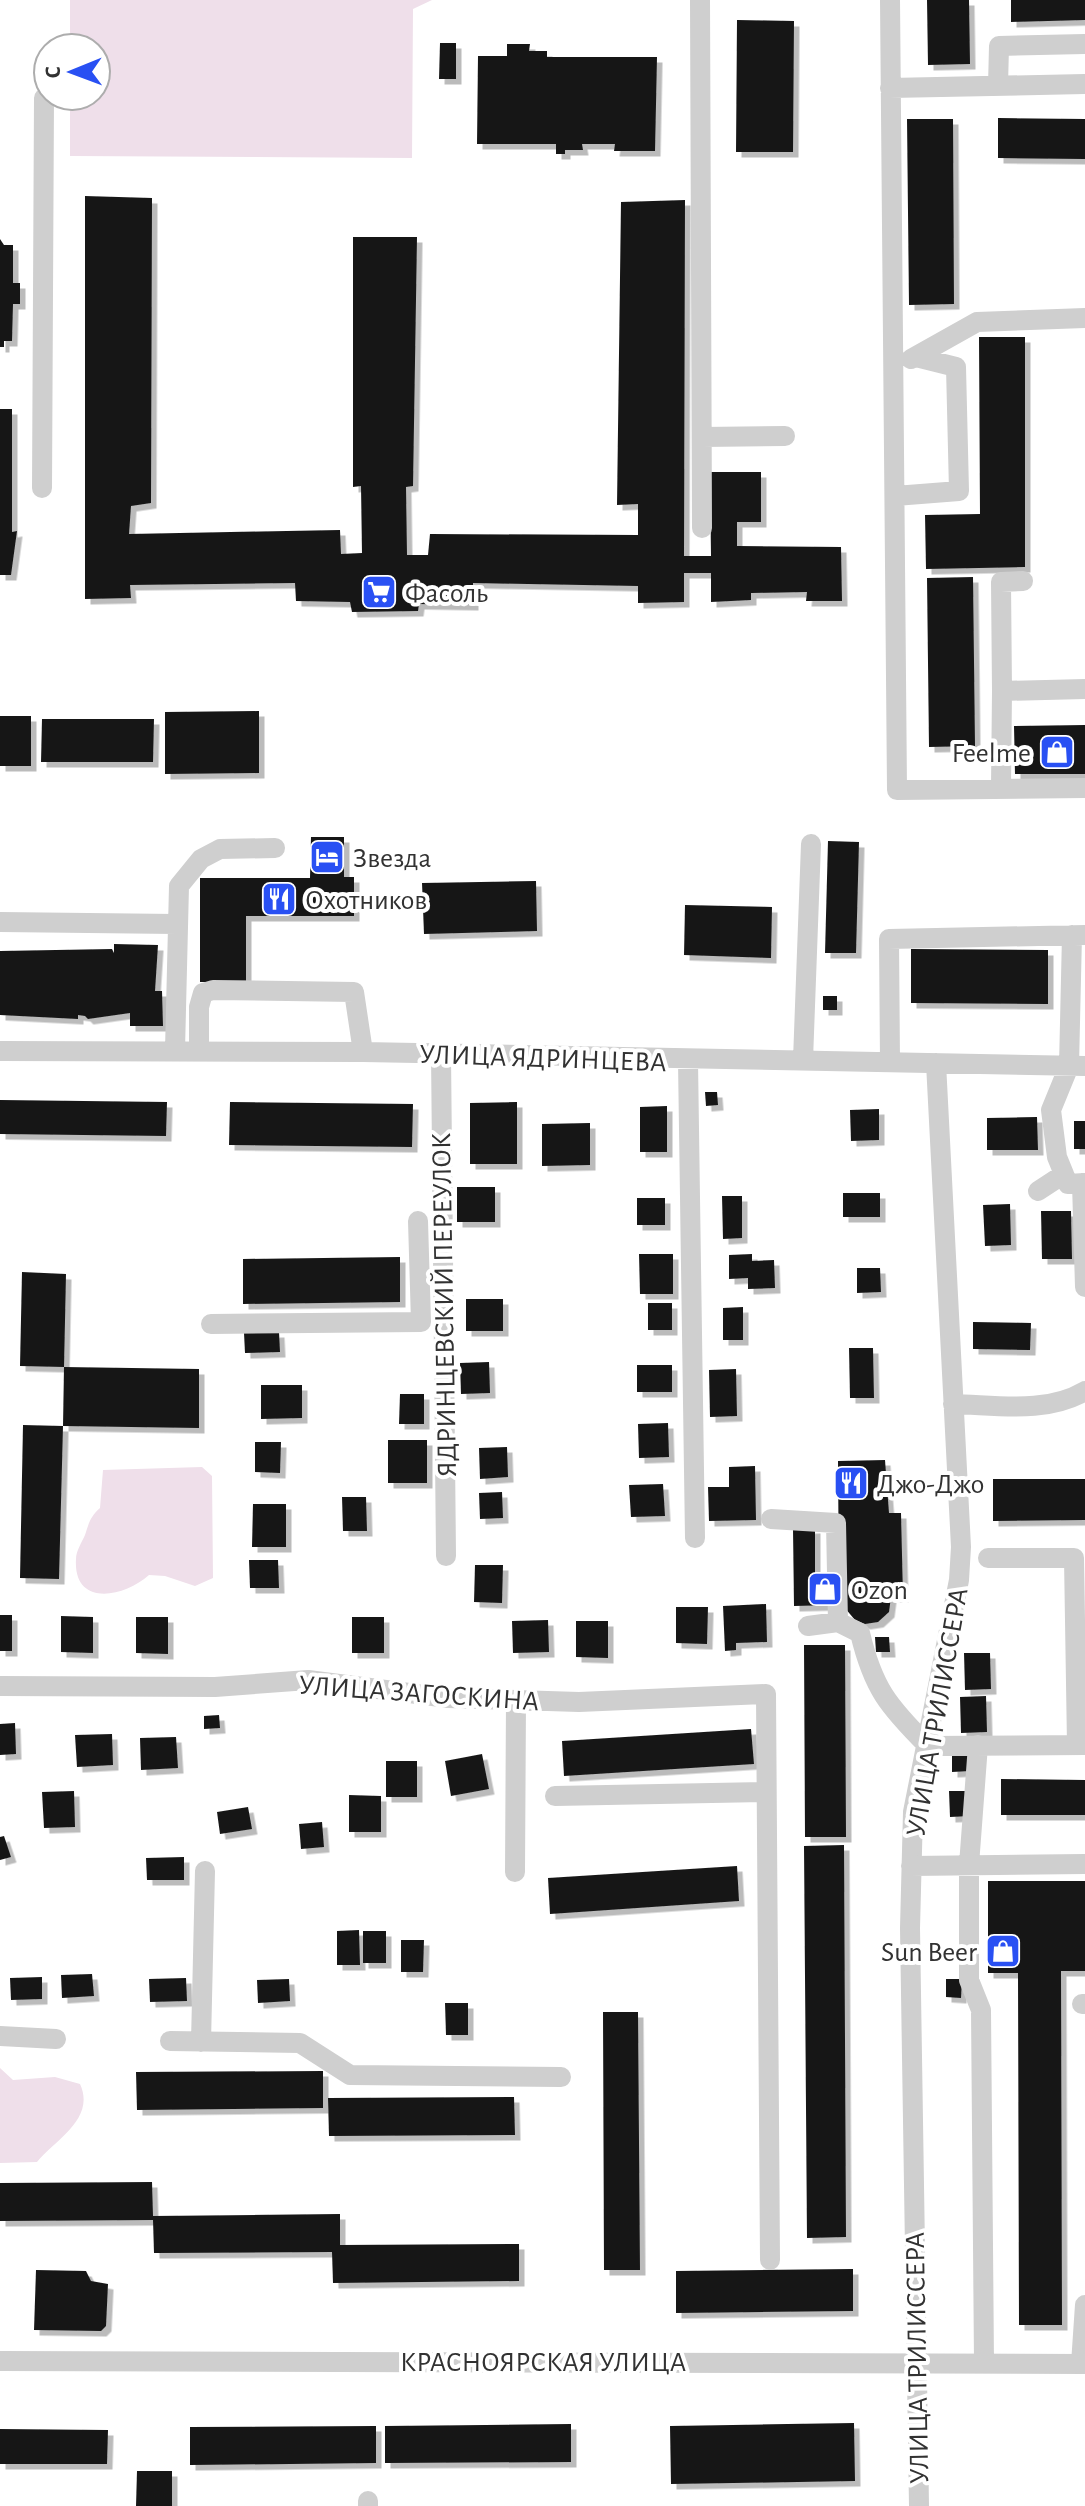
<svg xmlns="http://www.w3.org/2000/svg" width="1085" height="2506" viewBox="0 0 1085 2506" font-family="'Alegreya Sans',sans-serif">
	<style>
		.green { fill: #efdfea }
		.building { fill: #191919; filter: url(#shadow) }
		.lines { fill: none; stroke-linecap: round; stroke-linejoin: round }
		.minor { stroke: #cfcfcf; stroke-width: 20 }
		.labels { text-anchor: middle; stroke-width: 8; stroke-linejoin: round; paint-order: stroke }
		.poi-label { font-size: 28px; fill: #323232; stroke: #fff; text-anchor: start }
		.street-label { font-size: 28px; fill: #323232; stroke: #fff }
	</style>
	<defs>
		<filter id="shadow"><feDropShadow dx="5.5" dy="5.5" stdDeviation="0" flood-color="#0004"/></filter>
	</defs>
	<rect width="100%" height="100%" fill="#fff"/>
	<path class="green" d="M70 0H432L413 9 412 158 70 156V96H96V48H70Z
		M202 1467 212 1476 213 1578 195 1586 165 1576 149 1575C123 1598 73 1607 76 1559 76 1551 82 1542 85 1535 89 1523 90 1517 100 1508L103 1470Z
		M0 2068 13 2080 55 2077 80 2084C96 2119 55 2140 37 2162L0 2163Z"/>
	<path class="building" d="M927 0H969L970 64 928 65Z
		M1011 0H1085V20L1011 22Z
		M737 20 794 21 793 152H736Z
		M440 43H456V79H439Z
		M507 44H530L529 51H547V57H657L655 151H614L615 144H582L583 150H565V154H556V144H477L478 56H507Z
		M998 118 1085 119V159L998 158Z
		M907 119H953L954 304 909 305Z
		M85 196 152 198 151 503 131 506 129 534 340 530 341 554 362 553 361 486 353 487V237H417L413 486 406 487 407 555H428L430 534 638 535V504L617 505 621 202 685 200 684 556H711L710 472H761V522H737V546L841 547 842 601H806L807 592 751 593V600L711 602V573H684V602L638 603V586L473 583V605L419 604 418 611 352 612 350 602 296 601 295 583 130 585 131 598 85 599Z
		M0 239 4 245H13V283H20V304H13L12 341H4V347H0Z
		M979 337H1025V567L926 569 925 515 980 514Z
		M0 409H12V532L17 531 11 575H0Z
		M973 577 975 746 929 747 927 578Z
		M259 711V773L165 774V712Z
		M0 716H31V766H0Z
		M42 719H154L153 762H41Z
		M1085 725V774H1015L1014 726Z
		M311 837H344V877H354V916H246V982H200V878H310Z
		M828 841 859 842 856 953H825Z
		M536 881 537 931 424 934 422 883Z
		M685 905 772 907 771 958 684 955Z
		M114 944 158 945 155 991H162L163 1026H130V1013L88 1019 85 1016 78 1015V1019L0 1015V951L112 949 114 953Z
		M911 949 1048 950V1004L911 1003Z
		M823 996H837V1010H823Z
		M705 1092H717L718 1105 706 1106Z
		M0 1100 167 1102 166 1136 0 1134Z
		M230 1102 413 1104 412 1147 229 1145Z
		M517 1102V1164H470V1103Z
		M667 1106V1152H640V1107Z
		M879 1109V1140L851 1141 850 1110Z
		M1037 1117 1038 1150H987V1118Z
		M1074 1121H1085V1149H1074Z
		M590 1123V1165L542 1166V1124Z
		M457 1187H495V1222H457Z
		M843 1193H880V1217H843Z
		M722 1196H742V1238L723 1239Z
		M637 1198H665V1225H637Z
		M1010 1204 1011 1245 985 1246 983 1205Z
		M1041 1211H1071L1072 1259H1042Z
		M639 1254H673V1294H640Z
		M752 1254V1261L774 1260 775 1288 748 1289V1278L729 1279V1255Z
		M400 1257V1302L243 1304V1259Z
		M857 1268H880L881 1292 857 1293Z
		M22 1272 66 1274 64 1367 199 1369V1428L63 1426 64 1367 20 1366Z
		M466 1299H503V1331H466Z
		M648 1303H672V1330H648Z
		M743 1307V1340H723V1308Z
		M973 1322 1031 1323 1030 1350 973 1349Z
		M279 1332 280 1352 245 1353 244 1333Z
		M849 1348H873L874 1398H850Z
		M489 1362 490 1393 461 1394 460 1363Z
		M637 1365H672V1392H637Z
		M736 1369 737 1416 710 1417 709 1370Z
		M261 1385H302V1418L261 1419Z
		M400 1394H424V1424H399Z
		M668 1423 669 1457 639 1458 638 1424Z
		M23 1425 63 1426 59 1579 20 1578Z
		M388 1440H427V1483H388Z
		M255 1442H281L280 1473 255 1472Z
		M507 1447 508 1477 480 1479 479 1448Z
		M885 1460 889 1513H901L903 1597H891L889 1612 878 1622 865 1624 855 1620 839 1601 838 1461Z
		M755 1466 756 1520 709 1521 708 1487H729V1467Z
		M993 1479H1085V1520L993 1521Z
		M663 1484 665 1516 631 1517 629 1485Z
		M502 1492 503 1518 480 1519 479 1493Z
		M342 1497H366L367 1531H343Z
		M253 1504H286V1547H252Z
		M815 1528V1583H833L834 1605 794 1606 793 1529Z
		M249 1560H278L279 1588H250Z
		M475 1565H503L502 1603 474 1602Z
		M766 1604 767 1642 736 1643V1650L725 1651 723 1606Z
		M676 1607H708L707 1644 676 1643Z
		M0 1615H12V1651H0Z
		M61 1616 93 1617V1653L61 1652Z
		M136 1617H168V1654L136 1653Z
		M352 1617H384V1653H352Z
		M548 1620 549 1652 513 1653 512 1621Z
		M576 1621H608V1658L576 1657Z
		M875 1637H889L890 1652H876Z
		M804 1645H845L846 1837H805Z
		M964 1653H990L991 1689 965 1690Z
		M986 1696 987 1732 961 1733 960 1697Z
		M219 1715 220 1728 204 1729V1716Z
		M15 1723 16 1754 0 1755V1724Z
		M751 1729 754 1764 564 1776 562 1741Z
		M112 1734 113 1765 77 1767 75 1735Z
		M176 1737 178 1768 141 1770 140 1738Z
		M482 1754 489 1789 451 1796 445 1761Z
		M952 1754H970V1771L952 1772Z
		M386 1761H417V1797H386Z
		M1001 1779 1085 1780V1815H1001Z
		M74 1791 75 1827 44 1828 42 1792Z
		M949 1791H969L970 1816 950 1817Z
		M349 1795 381 1796V1832H349Z
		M248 1807 252 1829 220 1834 217 1812Z
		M322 1822 324 1847 301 1849 299 1824Z
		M4 1836 11 1857 0 1860V1837Z
		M844 1845 846 2237 807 2238 804 1846Z
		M184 1857V1880H147L146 1858Z
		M737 1866 739 1901 550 1914 548 1878Z
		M988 1881H1085V1971H1061L1062 2325H1019L1018 1973H988Z
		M359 1930 360 1965H337V1931Z
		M363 1931H386V1963H363Z
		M401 1940H424L423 1972H401Z
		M92 1974 94 1996 62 1998 61 1975Z
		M42 1977V1999L11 2000 10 1978Z
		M186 1978 187 2001 150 2002 149 1979Z
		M289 1979 290 2001 258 2003 257 1980Z
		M946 1979H962L961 1998 946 1997Z
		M445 2003H468V2035H446Z
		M603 2012H638L640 2270H604Z
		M323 2071V2108L137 2110 136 2072Z
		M514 2097 515 2135 329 2136 328 2098Z
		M152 2182 153 2216 340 2214V2245L519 2244V2281L333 2283 332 2252 154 2253 153 2220 0 2221V2183Z
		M853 2269V2311L676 2313V2271Z
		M36 2270 86 2271 91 2281 108 2284 106 2326 101 2331 34 2330Z
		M854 2423 855 2481 671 2484 670 2426Z
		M571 2424V2462L385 2463V2426Z
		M376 2426V2463L190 2465V2427Z
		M0 2429 108 2430 107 2464H0Z
		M137 2471H172V2506H136Z"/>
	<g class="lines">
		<path class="minor" d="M700 0 702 528
			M890 0 897 790 1085 788
			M998 86 999 46 1085 44
			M890 88 1085 84
			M911 359 977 322 1085 318
			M702 437 785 436
			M42 488 44 98
			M895 496 959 491 956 367 916 357
			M1002 691 1001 582 1023 581
			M1001 787 1002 691 1085 689
			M0 922 176 924
			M1072 935 1069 1066 1051 1110 1057 1157 1068 1184 1085 1183
			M175 1050 179 886 201 859 220 849 275 848
			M199 1050V1007L203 993 213 990 354 992 363 1052
			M0 1051 363 1052 1085 1066
			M441 1053 446 1556
			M803 1060 811 844
			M688 1061 695 1538
			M890 1062 889 939 1085 935
			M1082 1183 1085 1287
			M1038 1191 1064 1174
			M211 1324 421 1322 418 1221
			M953 1404C997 1405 1046 1414 1085 1391
			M771 1519 836 1523 838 1622
			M988 1558H1074L1077 1745
			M808 1626 838 1622 860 1633C873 1688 888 1706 928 1746L1085 1745
			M0 1686 215 1687 308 1680 448 1698 579 1702 766 1694 770 2260
			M978 1745 969 1865V1980L981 2010 984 2363
			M555 1796 766 1792
			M911 1866 1085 1864
			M515 1872 516 1701
			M1082 2004H1085
			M0 2036 56 2039
			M170 2041 300 2043 350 2075 561 2077
			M201 2042 205 1871
			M0 2361 1085 2364
			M1081 2364 1085 2305
			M368 2501V2506
			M919 2506 910 1928 913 1812 959 1580 961 1547 936 1063"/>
	</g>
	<defs>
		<g id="supermarket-square" transform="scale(1.8)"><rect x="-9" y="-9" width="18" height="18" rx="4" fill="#2950f3" stroke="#fff"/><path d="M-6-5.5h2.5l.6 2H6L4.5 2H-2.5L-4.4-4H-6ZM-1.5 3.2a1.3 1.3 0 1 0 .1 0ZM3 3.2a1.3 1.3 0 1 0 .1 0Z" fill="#fff"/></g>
		<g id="shop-square" transform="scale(1.8)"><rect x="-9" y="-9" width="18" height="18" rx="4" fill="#2950f3" stroke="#fff"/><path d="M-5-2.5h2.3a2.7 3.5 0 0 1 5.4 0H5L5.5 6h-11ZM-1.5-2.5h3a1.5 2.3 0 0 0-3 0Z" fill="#fff"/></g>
		<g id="hotel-square" transform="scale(1.8)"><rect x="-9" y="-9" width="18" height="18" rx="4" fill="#2950f3" stroke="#fff"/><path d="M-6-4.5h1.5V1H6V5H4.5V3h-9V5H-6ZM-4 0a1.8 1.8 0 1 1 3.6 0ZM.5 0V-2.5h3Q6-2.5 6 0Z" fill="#fff"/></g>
		<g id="restaurant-square" transform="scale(1.8)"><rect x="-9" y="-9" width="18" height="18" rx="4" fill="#2950f3" stroke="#fff"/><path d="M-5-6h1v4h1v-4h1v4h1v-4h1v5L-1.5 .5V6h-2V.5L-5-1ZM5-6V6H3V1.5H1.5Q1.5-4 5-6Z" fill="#fff"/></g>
	</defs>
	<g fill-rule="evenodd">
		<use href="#supermarket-square" x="379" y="592"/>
		<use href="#shop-square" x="1057" y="752"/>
		<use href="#hotel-square" x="327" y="857"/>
		<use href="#restaurant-square" x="279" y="899"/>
		<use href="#restaurant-square" x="851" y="1483"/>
		<use href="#shop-square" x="825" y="1589"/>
		<use href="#shop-square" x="1003" y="1951"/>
	</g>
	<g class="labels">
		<g class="poi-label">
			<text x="405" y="602">Фасоль</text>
			<text x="1031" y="762" text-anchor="end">Feelme</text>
			<text x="353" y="867">Звезда</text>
			<text x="305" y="909">Охотников</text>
			<text x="877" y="1493">Джо-Джо</text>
			<text x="851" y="1599">Ozon</text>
			<text x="977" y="1961" text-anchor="end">Sun Beer</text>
		</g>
		<g class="street-label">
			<text transform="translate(543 1057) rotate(2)" y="10">УЛИЦА ЯДРИНЦЕВА</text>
			<text transform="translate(443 1305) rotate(-91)" y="10">ЯДРИНЦЕВСКИЙ ПЕРЕУЛОК</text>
			<text transform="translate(419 1692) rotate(4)" y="10">УЛИЦА ЗАГОСКИНА</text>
			<text transform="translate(936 1712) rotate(-80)" y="10">УЛИЦА ТРИЛИССЕРА</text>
			<text transform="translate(916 2358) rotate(-91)" y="10">УЛИЦА ТРИЛИССЕРА</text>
			<text x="543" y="2371">КРАСНОЯРСКАЯ УЛИЦА</text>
		</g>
	</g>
	<g transform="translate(72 72) rotate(269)"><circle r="38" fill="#ffffff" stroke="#adadad" stroke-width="2"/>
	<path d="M0-6L14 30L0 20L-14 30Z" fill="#2950f3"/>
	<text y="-12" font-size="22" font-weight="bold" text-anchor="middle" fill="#323232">С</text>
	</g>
</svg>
